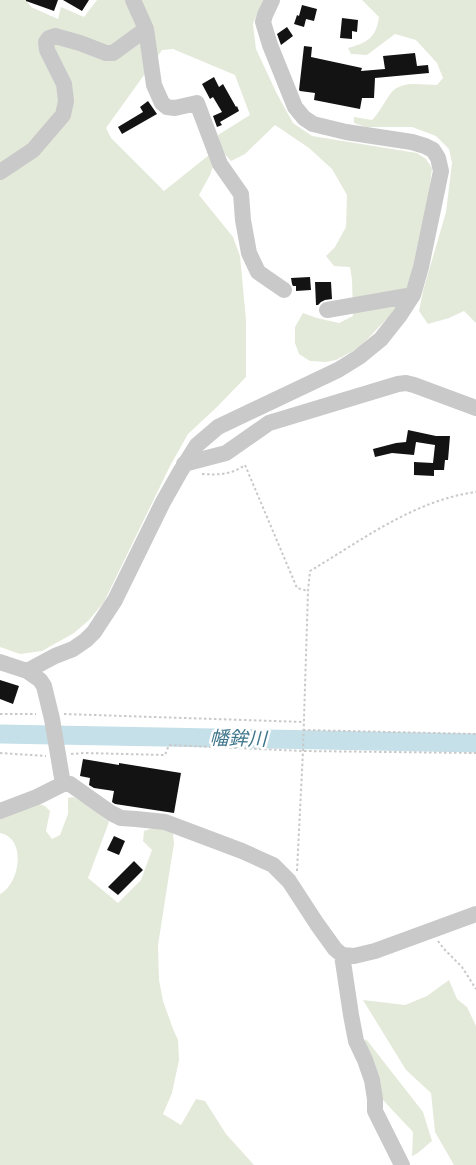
<svg xmlns="http://www.w3.org/2000/svg" width="476" height="1165" viewBox="0 0 476 1165" font-family="Jost,'Noto Sans JP',sans-serif">
	<style>
		.green { fill: #e4eada }
		.lines { fill: none; stroke-linecap: round; stroke-linejoin: round }
		.river { stroke: #c6e0e9; stroke-width: 19 }
		.building { fill: #131313 }
		.path { stroke: #c9c9c9; stroke-width: 2; stroke-dasharray: 2.5 2.5; stroke-linecap: butt }
		.minor { stroke: #c9c9c9; stroke-width: 16 }
		.labels { text-anchor: middle; stroke-width: 5; stroke-linejoin: round; paint-order: stroke }
		.water-label { font-size: 19px; font-style: italic; fill: #3e758b; stroke: #fff }
	</style>
	<rect width="100%" height="100%" fill="#fff"/>
	<path class="green" d="M0 0H26L31 7 58 19 61 7 84 17 97 0H263L253 24 256 49 277 94 293 123 312 136 417 153 426 159 432 168 429 194 409 284 396 309 359 348 336 360 326 362 310 361 299 354 295 343V327L303 313 317 318 339 323 353 316 352 280 350 267 334 266 326 256 335 247 346 227 347 195 332 169 309 148 275 125 245 154 231 161 221 150 218 135 250 115 235 75 173 49 162 50 106 128 111 138 164 191 209 155 213 166 210 175 199 195 233 237 240 256 246 320V377L217 407 188 434 170 466 104 602 89 620 74 633 42 651 20 654 0 647Z
		M362 0H476V323L464 311 449 318 428 324 419 311 423 291 446 212 452 163 449 149 436 136 412 127H366L354 123V117L372 120C380 112 384 102 391 93 401 80 422 85 437 85L443 78 437 63 416 40 395 34 367 55 351 54 348 48C367 43 376 38 379 17Z
		M73 797 87 804 109 822 88 878 118 903 141 880 152 850 143 841 144 831 156 827 173 833 174 844 171 862 158 945 159 980 163 1001 173 1029 178 1040 179 1060 172 1093 163 1114 181 1125 196 1099 205 1101 226 1134 254 1165H0V894C20 884 27 838 0 833V818L38 804 45 806 50 811 46 831 52 839 60 835 68 814V798Z
		M449 980 457 999 467 1007 476 1026V1165H454L435 1132 431 1093 406 1070 363 1000 405 1005 427 996Z
		M366 1039 423 1112 432 1141C425 1146 420 1153 412 1156L413 1132 381 1098 363 1045Z"/>
	<g class="lines">
		<path class="river" d="M0 734 476 743"/>
	</g>
	<path class="building" d="M26 0H58L54 11 26 1Z
		M63 0H89L82 11Z
		M302 5 317 9 314 21 306 19 304 27 294 24 297 15 299 16Z
		M342 18 358 20 357 32 352 31V39L340 38Z
		M287 27 293 36 281 45 277 34Z
		M304 46 312 47 311 57 362 68 361 71 385 69 383 56 415 53 417 66 428 65 429 73 375 78 374 98H362L360 109 314 100 315 93 300 91 299 90Z
		M214 77 219 87 223 84 236 107 237 106 239 111 220 122 222 125 217 127 213 116 222 112 213 97 210 99 202 84Z
		M148 101 157 114 122 134 118 127 143 112 140 107Z
		M310 277 311 290 296 291V286H293L292 284 291 278Z
		M315 282H331L332 299 325 300 321 302 318 305H316Z
		M408 430 436 436H450L448 460H445L444 470H434V476L414 475V462L433 463 435 445 416 442 414 455 392 453 375 457 373 449 396 443 406 442Z
		M0 680 19 686 13 704 0 699Z
		M83 759 119 765V763L181 773 174 813 115 804 112 802 114 791 94 788 89 785 90 778 80 776Z
		M114 836 125 841 119 855 107 850Z
		M134 861 143 870 118 895 108 887Z"/>
	<g class="lines">
		<path class="path" d="M202 474C218 475 231 475 245 465L297 588 308 591
			M0 714H36
			M64 714 304 722
			M303 730 476 734
			M0 753 46 756
			M71 754 85 753 165 755 169 745 303 751 476 753
			M297 871 303 751 308 591 310 571C362 540 415 500 476 492
			M438 941 444 949 462 967 476 989"/>
		<path class="minor" d="M133 0 146 29 154 85 162 103 167 107 175 108 197 103 220 164 241 194 243 220 249 253 258 272 284 290
			M0 172 33 150 63 115 66 101 64 84 47 50 46 42 49 38 55 36 80 43 106 53H113L146 29
			M327 310 413 295
			M184 464 226 453 269 423 398 384 406 383 414 385 476 408
			M0 662 27 671 40 680 44 686 52 719 63 784
			M27 671 55 656 73 649 86 640 94 632 115 600 163 502 180 472 197 445 218 427 338 370 359 357 381 339 400 315 413 295 421 267 435 200 441 171 438 158 433 150 425 146 412 142 346 132 313 124 304 118 295 107 270 45 263 22 265 15 272 0
			M0 811 37 797 63 784H70L111 813 121 818 136 819 165 822 242 851 273 865 289 881 317 924 335 949 342 955 354 956 375 951 476 914
			M342 955 351 1015 356 1041 365 1060 372 1080 375 1099V1111L402 1165"/>
	</g>
	<g class="labels">
		<g class="water-label">
			<text transform="translate(238 738) rotate(1)" y="7">幡鉾川</text>
		</g>
	</g>
</svg>
